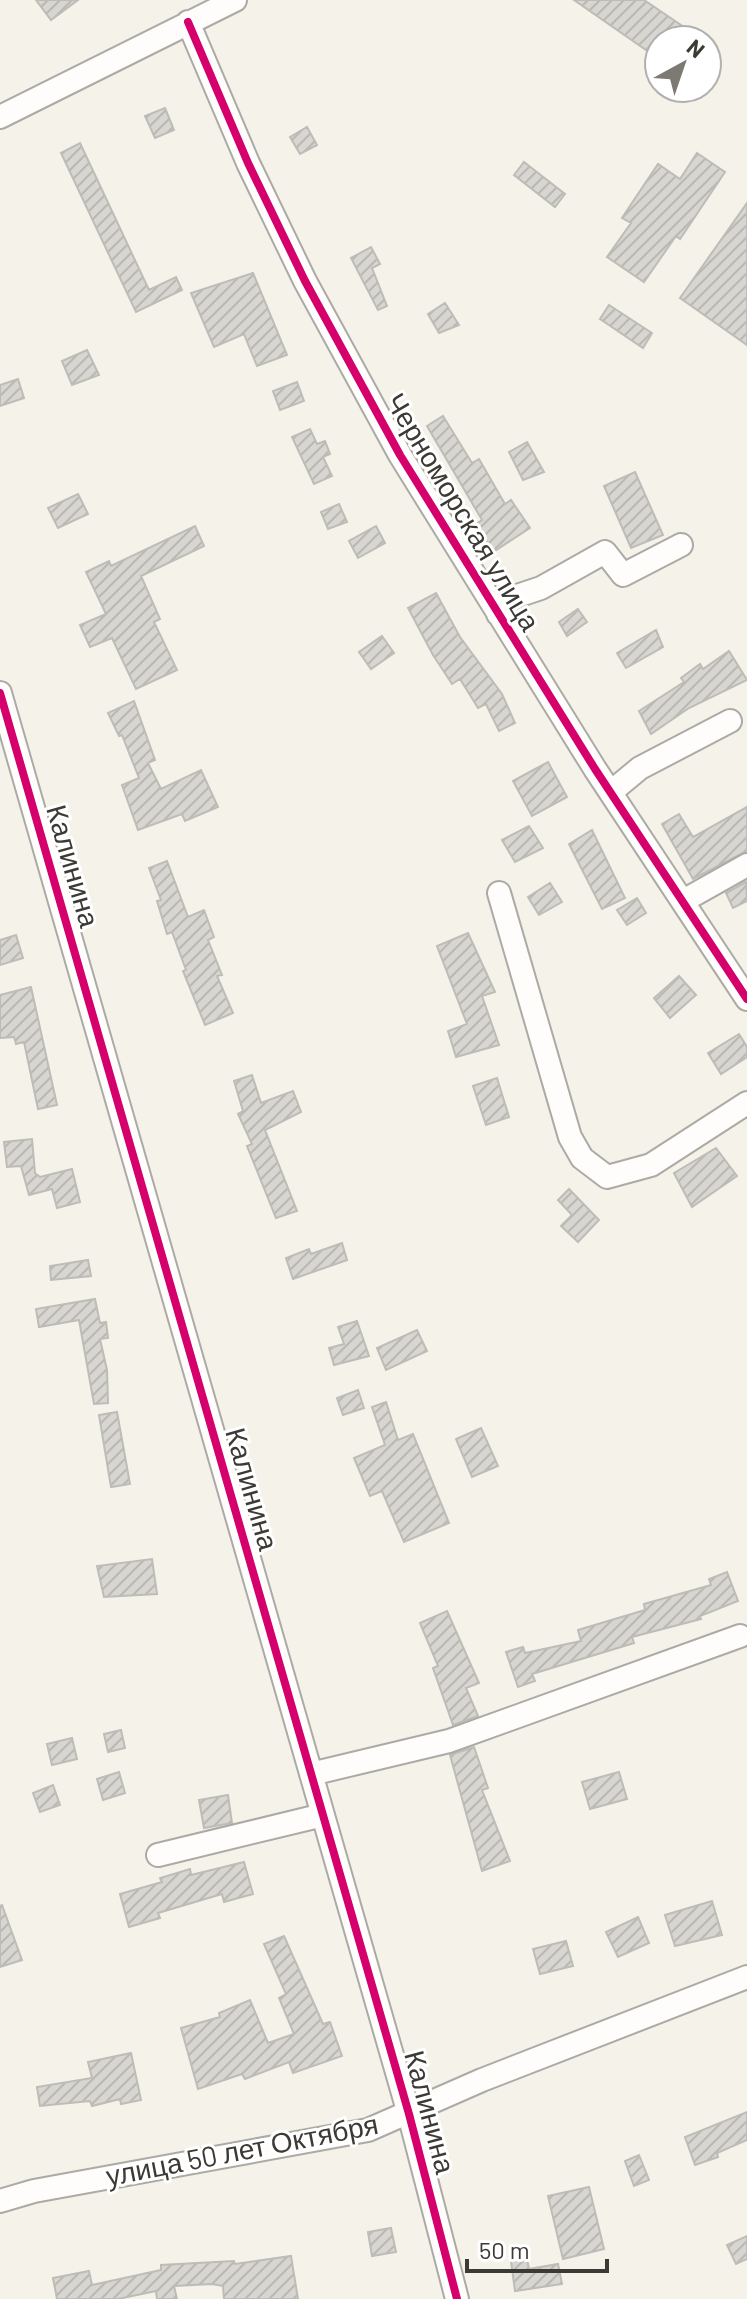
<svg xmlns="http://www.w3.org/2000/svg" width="747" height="2299" viewBox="0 0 747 2299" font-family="Barlow,sans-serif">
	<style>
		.building { fill: url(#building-hatch); stroke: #bdbcb6; stroke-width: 2 }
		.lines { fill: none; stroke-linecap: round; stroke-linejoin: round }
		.minor-casing { stroke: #acaaa4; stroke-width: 26 }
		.minor { stroke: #fefdfc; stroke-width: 22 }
		.cycleway-casing { stroke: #fff; stroke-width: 13 }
		.cycleway { stroke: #d6006c; stroke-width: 8 }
		.labels { text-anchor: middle; stroke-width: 6; stroke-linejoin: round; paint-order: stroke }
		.street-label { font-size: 28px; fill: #3c3a35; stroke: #fff }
	</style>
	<defs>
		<pattern id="building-hatch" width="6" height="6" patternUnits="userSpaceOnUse" patternTransform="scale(2)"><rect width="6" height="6" fill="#d8d6d0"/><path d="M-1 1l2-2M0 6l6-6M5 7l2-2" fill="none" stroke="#bab8b3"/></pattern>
	</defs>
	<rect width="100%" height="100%" fill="#f5f2ea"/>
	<path class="building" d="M36 0H78L51 20Z
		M574 0H644L681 25 670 40H659V59Z
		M165 108 174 130 155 138 145 116Z
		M307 127 317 145 300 154 290 137Z
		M80 143 149 290 176 277 182 290 136 312 61 153Z
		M697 153 725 172 680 239 676 236 644 282 607 257 631 223 622 218 658 164 680 179Z
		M524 162 565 194 555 207 514 175Z
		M747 203V345L680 298Z
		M371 247 380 264 372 268 387 306 378 310 351 258Z
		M253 273 287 355 257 366 244 334 214 347 191 293Z
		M445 303 459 325 439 333 428 314Z
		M609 305 652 333 643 348 600 319Z
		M87 350 99 375 72 385 62 361Z
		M18 379 24 398 0 406V385Z
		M297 382 304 401 280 410 273 391Z
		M443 416 472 463 479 459 505 504 511 500 530 528 493 552 476 524 482 520 427 426Z
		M310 429 317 444 325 441 330 454 323 457 332 476 314 484 292 437Z
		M527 442 544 472 523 480 509 452Z
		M635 472 663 535 631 548 604 486Z
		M78 494 88 514 58 528 48 508Z
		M339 504 347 522 328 529 321 512Z
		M195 526 204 546 141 576 160 619 154 622 177 670 136 689 112 638 90 647 80 625 106 614 86 572 109 561 111 566Z
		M376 526 385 543 358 558 349 541Z
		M436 593 460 637 502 694 515 723 499 731 486 704 478 708 460 679 452 684 433 655 408 608Z
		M578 609 587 622 567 636 559 622Z
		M656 630 663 647 626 668 617 653Z
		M382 636 394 653 371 669 359 652Z
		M729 651 747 680 689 708 651 734 639 711 684 682 681 678 700 664 703 669Z
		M134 701 155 760 148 763 161 789 201 770 218 807 185 821 182 814 138 830 122 785 139 778 122 735 119 736 108 713Z
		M548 762 567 797 532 816 513 781Z
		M747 807V851L693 879 662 824 679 814 693 837Z
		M529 826 543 848 515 862 502 840Z
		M592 830 625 898 602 909 569 844Z
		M167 861 188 917 204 910 214 937 208 940 222 975 217 976 233 1013 205 1025 183 971 186 970 172 932 167 934 157 901 161 900 149 868Z
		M746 882 747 901 733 908 726 893Z
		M550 883 562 902 539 915 528 897Z
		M637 898 646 913 627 925 617 910Z
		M468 933 495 992 482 996 499 1045 456 1057 448 1031 467 1024 437 946Z
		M16 935 23 958 0 965V940Z
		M679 976 696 995 670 1018 654 998Z
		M31 987 57 1105 38 1109 24 1042 16 1044 14 1037 0 1038V995Z
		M739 1034 747 1047V1057L721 1074 708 1053Z
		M252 1075 261 1103 293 1091 301 1112 265 1130 297 1211 276 1218 247 1146 252 1144 238 1114 243 1111 234 1081Z
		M497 1078 509 1117 486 1125 473 1086Z
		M32 1139 35 1173 40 1177 72 1169 80 1202 57 1208 52 1189 29 1195 21 1166 7 1167 4 1142Z
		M716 1148 737 1176 692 1207 674 1173Z
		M569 1189 599 1220 578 1242 561 1226 572 1215 558 1200Z
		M342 1243 347 1260 293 1279 286 1258 309 1249 311 1254Z
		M88 1260 91 1276 51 1280 50 1266Z
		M95 1299 100 1323 106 1322 108 1338 100 1339 107 1370 108 1403 94 1404 79 1320 39 1327 36 1309Z
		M357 1321 369 1356 334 1365 329 1348 344 1344 338 1327Z
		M417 1330 427 1351 386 1370 377 1348Z
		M358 1390 364 1408 343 1415 337 1398Z
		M386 1402 398 1440 413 1434 449 1523 404 1542 382 1491 370 1496 354 1458 385 1445 372 1407Z
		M117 1412 130 1484 111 1487 99 1415Z
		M481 1428 498 1466 472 1477 456 1439Z
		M152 1559 157 1594 104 1597 97 1566Z
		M727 1572 738 1601 700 1616 701 1619 632 1637 634 1643 532 1674 535 1681 518 1687 506 1652 523 1647 525 1653 581 1641 578 1630 645 1610 644 1604 711 1585 709 1579Z
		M447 1611 479 1683 466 1688 478 1716 453 1725 433 1668 438 1666 420 1623Z
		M121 1730 125 1748 108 1752 104 1734Z
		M72 1738 77 1759 52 1765 47 1744Z
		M474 1747 488 1788 482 1790 510 1861 482 1871 450 1755Z
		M119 1772 125 1793 103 1800 97 1779Z
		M619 1772 627 1799 590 1809 582 1782Z
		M53 1785 60 1805 40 1812 33 1793Z
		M228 1795 232 1823 204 1828 199 1800Z
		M244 1862 253 1894 224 1902 222 1894 158 1913 160 1918 129 1927 120 1894 162 1882 160 1878 190 1869 191 1875Z
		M712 1901 722 1935 675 1946 665 1915Z
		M2 1905 22 1960 0 1967V1906Z
		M638 1917 649 1943 618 1957 606 1932Z
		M284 1936 323 2024 330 2022 342 2056 293 2073 289 2062 245 2079 242 2074 198 2089 181 2028 220 2017 219 2013 250 2000 268 2043 294 2034 279 1998 286 1994 264 1944Z
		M566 1941 573 1966 540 1974 533 1949Z
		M131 2053 141 2100 121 2104 120 2099 92 2106 90 2101 40 2106 37 2087 92 2078 88 2062Z
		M747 2112V2140L717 2153 718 2157 695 2165 685 2137Z
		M639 2155 649 2180 634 2186 625 2161Z
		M589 2187 604 2249 563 2259 548 2196Z
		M391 2228 396 2252 372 2256 368 2232Z
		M747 2236V2259L736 2264 727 2245Z
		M291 2256 298 2299H224L223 2286 212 2284 174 2286 177 2299H157L156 2291 118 2299H57L53 2278 89 2271 92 2285 161 2270V2265L234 2261 235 2264Z
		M527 2259 529 2269 558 2264 562 2284 515 2291 511 2261Z"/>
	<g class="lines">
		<g class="minor-casing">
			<path id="minor" d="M188 22 248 163 305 281 400 455 595 769 747 999
				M0 117 235 0
				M498 614 514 597 541 588 605 552 623 575 681 545
				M0 693 409 2114 457 2299
				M611 792 640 768 730 721
				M499 893 570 1137 582 1158 607 1177 651 1165 747 1103
				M683 901 747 865
				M311 1774 449 1741 740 1636
				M158 1855 323 1815
				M0 2201 34 2191 368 2130 482 2080 747 1977"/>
		</g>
		<use href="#minor" class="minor"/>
		<g class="cycleway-casing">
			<path id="cycleway" d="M188 22 248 163 305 281 400 455 595 769 747 999
				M0 693 409 2114 457 2299"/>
		</g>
		<use href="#cycleway" class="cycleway"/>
	</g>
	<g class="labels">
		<g class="street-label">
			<text transform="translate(463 512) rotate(59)" y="10">Черноморская улица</text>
			<text transform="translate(73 866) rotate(74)" y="10">Калинина</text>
			<text transform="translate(252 1489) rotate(74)" y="10">Калинина</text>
			<text transform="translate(430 2112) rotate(75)" y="10">Калинина</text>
			<text transform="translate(242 2150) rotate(-11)" y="10">улица 50 лет Октября</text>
		</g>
	</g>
	<g transform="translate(683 64) rotate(40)"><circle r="38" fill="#ffffff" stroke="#b1b0ae" stroke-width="2"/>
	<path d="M0-6L14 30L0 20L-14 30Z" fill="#7d7a74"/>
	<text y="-12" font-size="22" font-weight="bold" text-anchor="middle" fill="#3c3a35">N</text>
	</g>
	<path d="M467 2259v12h140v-12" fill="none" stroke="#3c3a35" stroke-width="4"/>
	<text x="479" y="2259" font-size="24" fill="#3c3a35" stroke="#ffffff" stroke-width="6" paint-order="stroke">50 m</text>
</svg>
